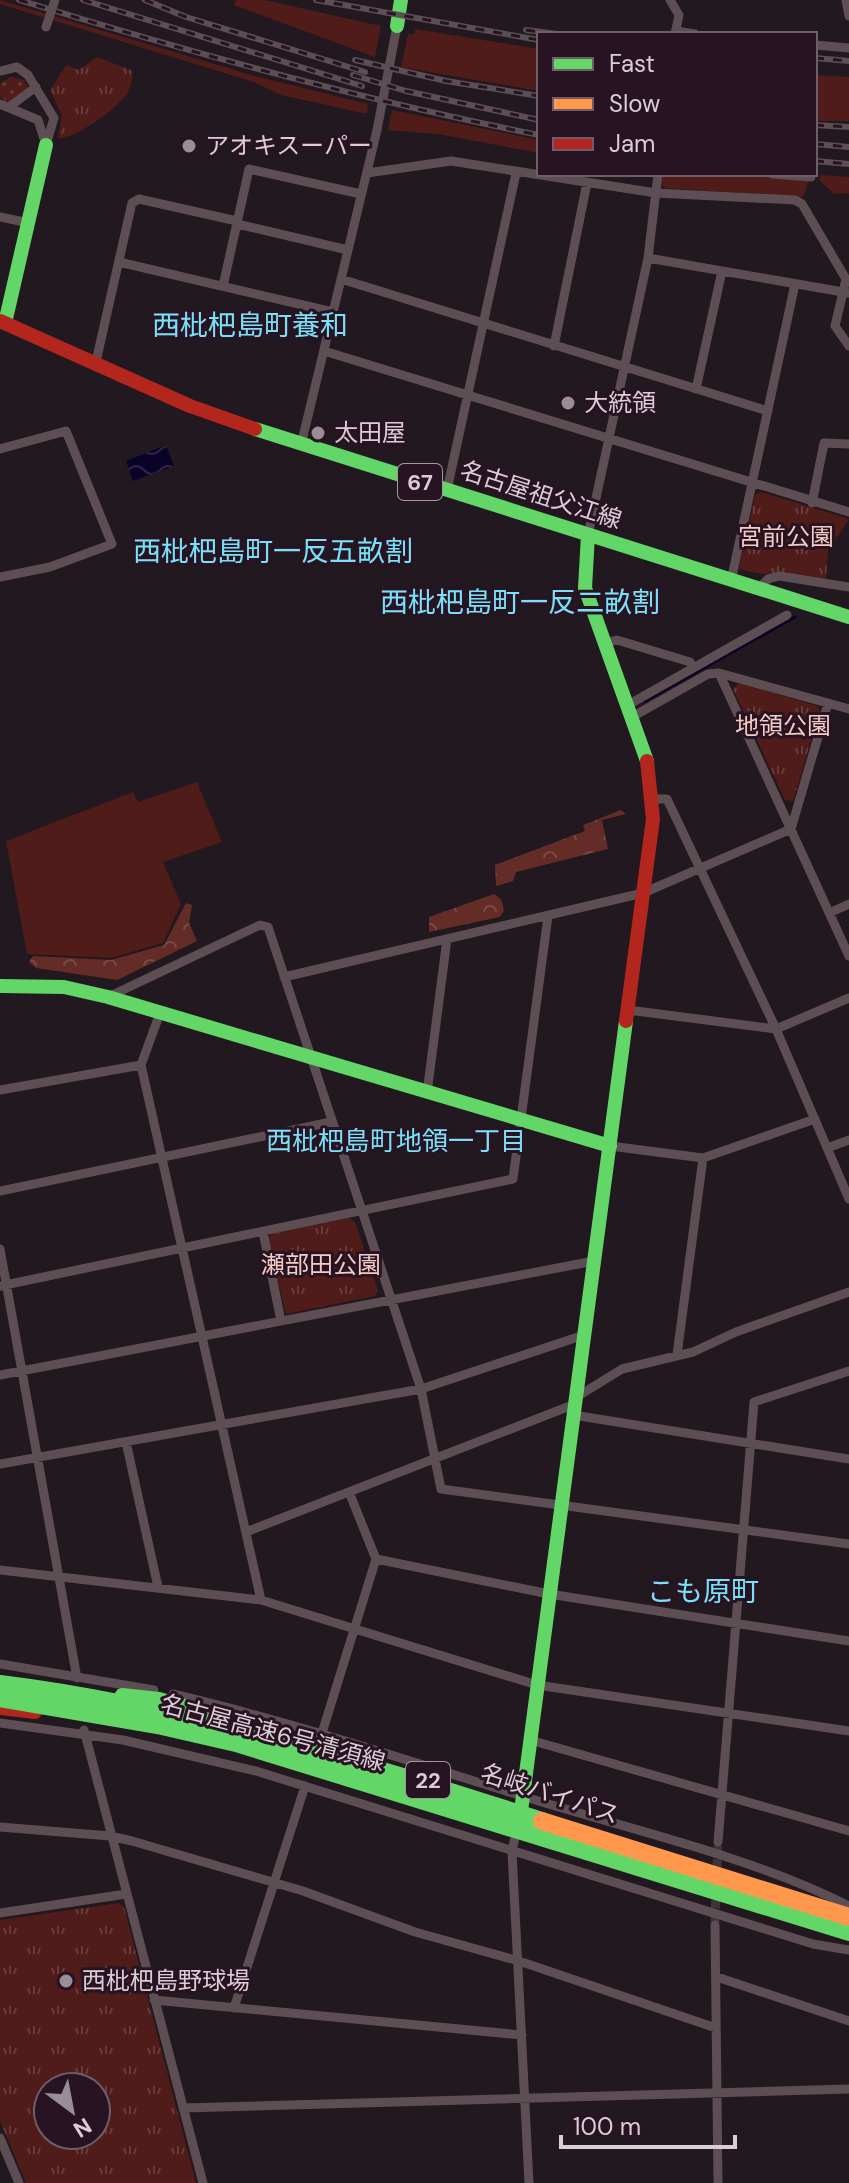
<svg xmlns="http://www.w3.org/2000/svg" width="849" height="2183" viewBox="0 0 849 2183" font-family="'DM Sans','Noto Sans JP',sans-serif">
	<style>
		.grass { fill: #4f1c1a }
		.forest { fill: url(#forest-crowns) }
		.park { fill: url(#park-tufts); fill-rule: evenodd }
		.garden { fill: url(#garden-dots) }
		.water { fill: url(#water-waves) }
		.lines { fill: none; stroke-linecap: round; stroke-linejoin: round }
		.stream { stroke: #0b0227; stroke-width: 3 }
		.street-tunnel { stroke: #3e333a; stroke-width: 9; stroke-dasharray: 9 4.5; stroke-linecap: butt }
		.street { stroke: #5d4e53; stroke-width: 9 }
		.fast { stroke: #63d668; stroke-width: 14 }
		.jam { stroke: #b3261e; stroke-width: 14 }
		.rail-casing { stroke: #5b4f55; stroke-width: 6 }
		.rail { stroke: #271321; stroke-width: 3; stroke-dasharray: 9; stroke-linecap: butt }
		.street-bridge { stroke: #5d4e53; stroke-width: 9 }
		.fast-bridge { stroke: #63d668; stroke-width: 18 }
		.slow-bridge { stroke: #ff974d; stroke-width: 18 }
		.poi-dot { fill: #9a8e96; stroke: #271321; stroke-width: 3 }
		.labels { text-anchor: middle; stroke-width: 6; stroke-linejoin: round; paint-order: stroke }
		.shield { fill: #271321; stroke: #a595a0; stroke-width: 2 }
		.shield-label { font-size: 22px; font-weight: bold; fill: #dbcdd6 }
		.poi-label { font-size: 24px; fill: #dbcdd6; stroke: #271321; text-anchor: start }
		.street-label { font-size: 24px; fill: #dbcdd6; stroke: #271321 }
		.park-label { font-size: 24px; fill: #f3cac4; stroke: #271321 }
		.neighbourhood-label { font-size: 26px; fill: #7ae0f7; stroke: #271321 }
		.quarter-label { font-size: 28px; fill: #7ae0f7; stroke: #271321 }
	</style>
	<defs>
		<pattern id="forest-crowns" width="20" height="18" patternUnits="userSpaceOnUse" patternTransform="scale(2)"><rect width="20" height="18" fill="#632c27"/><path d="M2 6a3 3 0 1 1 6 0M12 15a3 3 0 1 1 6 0" fill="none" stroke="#794946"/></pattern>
		<pattern id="park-tufts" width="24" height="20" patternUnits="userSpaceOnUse" patternTransform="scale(2)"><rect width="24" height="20" fill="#4f1c1a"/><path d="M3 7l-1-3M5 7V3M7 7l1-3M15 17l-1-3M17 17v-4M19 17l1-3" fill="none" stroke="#683c3b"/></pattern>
		<pattern id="garden-dots" width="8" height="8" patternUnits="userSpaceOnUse" patternTransform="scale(2)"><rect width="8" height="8" fill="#4f1c1a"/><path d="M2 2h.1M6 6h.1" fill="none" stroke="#683c3b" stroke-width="1.8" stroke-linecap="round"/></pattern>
		<pattern id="water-waves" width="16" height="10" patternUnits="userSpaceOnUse" patternTransform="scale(2)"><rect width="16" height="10" fill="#0b0227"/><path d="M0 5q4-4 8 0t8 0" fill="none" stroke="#2e2646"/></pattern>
	</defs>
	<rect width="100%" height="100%" fill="#22181f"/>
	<path class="grass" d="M0 0 251 75 368 104 367 114 281 95 254 82 0 4Z
		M236 0H265L381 26 375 57 234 5Z
		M415 29 539 49V91L401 67 408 34H415Z
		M815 75 849 77V121H815Z
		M392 110 539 140V153L438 134 388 130Z
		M663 174H731L809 181 803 197 665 188 661 184Z
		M820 175 849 177V193L834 194 820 181Z
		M197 782 222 842 163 862 181 904 163 943 111 958 27 954 6 841 133 792 138 802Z"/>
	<path class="forest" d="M621 810 626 814 602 820 608 849 516 872 513 881 496 886 495 865 585 831 583 825Z
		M494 894 501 899 504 910 500 917 429 932V917Z
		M186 903 192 905 189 923 197 941 117 980 36 968 29 962 33 956 111 960 164 945Z"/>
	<path class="park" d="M97 57 133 71C132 78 131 89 126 95 116 109 74 140 58 138L62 115 50 91 66 65 79 70Z
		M761 492 849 519 828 551 826 579C797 576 767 577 739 569L755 495Z
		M739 683 817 706 820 710 793 801 785 800 733 689Z
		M349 1218 355 1222 378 1291 375 1296 286 1314 268 1240 271 1234Z
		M119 1903 124 1907 196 2183H26L0 2121V1920ZM48 2087H96V2135H48Z"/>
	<path class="garden" d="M10 77 24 80 30 90 10 103 0 97V84Z"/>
	<path class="water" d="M166 445 174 466 133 481 126 461Z"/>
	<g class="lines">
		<path class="stream" d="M645 701 795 617"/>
		<path class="street-tunnel" d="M715 1922 718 1842"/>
		<path class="street" d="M670 0 679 15 675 34
			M846 0 849 16
			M676 31 695 34
			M815 45 849 48
			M0 71 17 67 28 75 54 118 46 145
			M0 104 38 120 46 145
			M9 107 36 87
			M367 173 451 161 656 193 795 200 802 204 846 279 843 292 849 293
			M772 174 811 177
			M0 217 29 223
			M237 224 348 250
			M648 258 843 292 835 326 849 346
			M119 262 333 312
			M341 279 768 411
			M223 286 249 169 361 194
			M554 346 587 183
			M324 351 849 512
			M95 366 132 203 139 199 237 221
			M696 389 722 271
			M301 445 377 130 397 26
			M0 449 66 431 112 544 50 567 0 577
			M447 490 516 173
			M812 503 824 443 849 444
			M588 535 648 258 658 174
			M731 581 795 284
			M758 589 768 579 779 576 849 587
			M605 643 617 640 690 662 693 668
			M719 673 849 956
			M628 705 787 615
			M632 717 708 674 719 673 849 709
			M653 799H667L776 1029 849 1199
			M829 913 849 904
			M284 977 643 893 791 829 828 703
			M108 997 260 925 268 927 421 1389 441 1489 849 1544
			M628 1010 776 1029 849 998
			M160 1013 141 1065 261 1600
			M0 1090 141 1065
			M427 1093 447 939
			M610 1146 703 1158 815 1119
			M827 1148 849 1140
			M0 1191 331 1122
			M263 1232 281 1321
			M0 1249 77 1678
			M0 1286 513 1179 548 916
			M677 1355 703 1158
			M0 1375 594 1261
			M575 1398 622 1369 693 1352 736 1332 849 1292
			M573 1415 849 1459
			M126 1442 158 1587
			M0 1464 421 1389 584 1335
			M246 1532 575 1404
			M376 1559 549 1594 849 1641
			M0 1570 261 1600 537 1685 849 1731
			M0 1664 154 1690
			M173 1694C291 1722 406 1760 522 1796 628 1829 750 1856 849 1906
			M0 1723 123 1740 256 1771 813 1944 849 1950
			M84 1730 203 2183
			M322 1733 376 1559 349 1492
			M530 1740 849 1831
			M0 1827 110 1836 132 1841 303 1891 415 1932 519 1961 716 2028
			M515 1837 512 1852 529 2183
			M718 1842 754 1402 849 1371
			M0 1913 126 1894
			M715 1925 718 2183
			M717 1977 849 2021
			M154 2000 522 2035
			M234 2008 305 1786
			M183 2108 849 2089
			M0 2138 19 2183"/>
		<path class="fast" d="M397 26 401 0
			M5 323 46 145
			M255 429 849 617
			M588 535 585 588 647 761
			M0 986 64 987 108 997 610 1146
			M122 1695 159 1699 210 1713
			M521 1811 626 1021"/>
		<path class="jam" d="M0 321 190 406 255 429
			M626 1021 653 819 647 761
			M0 1708 35 1712"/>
		<g class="rail-casing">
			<path id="rail" d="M19 0C191 53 362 100 539 135
				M83 0 362 86
				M145 0 186 17 365 72
				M316 0 539 40
				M526 30 557 34
				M815 58 849 61
				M355 60 446 81 539 96
				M353 75 406 91 539 120
				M815 125 849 127
				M815 144 849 147
				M815 161 849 164"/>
		</g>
		<use href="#rail" class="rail"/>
		<path class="street-bridge" d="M46 27 55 0"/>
		<path class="fast-bridge" d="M0 1684C187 1707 363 1764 542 1821
			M0 1698 162 1726 236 1743 849 1932"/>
		<path class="slow-bridge" d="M542 1821 849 1917"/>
	</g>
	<g class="poi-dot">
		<circle cx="189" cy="146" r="8"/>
		<circle cx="568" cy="403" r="8"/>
		<circle cx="318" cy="433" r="8"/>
		<circle cx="66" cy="1981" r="8"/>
	</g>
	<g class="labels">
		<g class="shield">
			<rect x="398" y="464" width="44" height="36" rx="6"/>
			<rect x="406" y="1762" width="44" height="36" rx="6"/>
		</g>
		<g class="shield-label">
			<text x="420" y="490">67</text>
			<text x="428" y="1788">22</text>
		</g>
		<g class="poi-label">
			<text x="205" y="154">アオキスーパー</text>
			<text x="584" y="411">大統領</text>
			<text x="334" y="441">太田屋</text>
			<text x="82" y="1989">西枇杷島野球場</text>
		</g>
		<g class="street-label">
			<text transform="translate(541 495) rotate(18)" y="8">名古屋祖父江線</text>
			<text transform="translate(273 1733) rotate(15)" y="8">名古屋高速6号清須線</text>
			<text transform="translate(550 1794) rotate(18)" y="8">名岐バイパス</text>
		</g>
		<g class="park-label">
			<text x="786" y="545">宮前公園</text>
			<text x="783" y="734">地領公園</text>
			<text x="321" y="1273">瀬部田公園</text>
		</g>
		<g class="neighbourhood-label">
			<text x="396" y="1150">西枇杷島町地領一丁目</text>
		</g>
		<g class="quarter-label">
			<text x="250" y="335">西枇杷島町養和</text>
			<text x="273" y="561">西枇杷島町一反五畝割</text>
			<text x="520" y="612">西枇杷島町一反二畝割</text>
			<text x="703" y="1601">こも原町</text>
		</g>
	</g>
	<rect x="537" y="32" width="280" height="144" fill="#271321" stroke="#6f5d69" stroke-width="2"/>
	<rect x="553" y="58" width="40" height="12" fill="#63d668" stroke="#6f5d69" stroke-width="2"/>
	<text x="609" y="72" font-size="24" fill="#dbcdd6">Fast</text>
	<rect x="553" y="98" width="40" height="12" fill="#ff974d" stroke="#6f5d69" stroke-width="2"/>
	<text x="609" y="112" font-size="24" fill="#dbcdd6">Slow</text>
	<rect x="553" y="138" width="40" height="12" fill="#b3261e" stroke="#6f5d69" stroke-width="2"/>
	<text x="609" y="152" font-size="24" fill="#dbcdd6">Jam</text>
	<g transform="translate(72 2111) rotate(148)"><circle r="38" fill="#271321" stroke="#6f5d69" stroke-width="2"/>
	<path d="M0-6L14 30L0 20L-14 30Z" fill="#9a8e96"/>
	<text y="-12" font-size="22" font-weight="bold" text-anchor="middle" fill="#dbcdd6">N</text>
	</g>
	<path d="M561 2135v12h174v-12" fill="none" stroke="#dbcdd6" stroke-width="4"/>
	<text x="573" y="2135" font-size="24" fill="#dbcdd6" stroke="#271321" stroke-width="6" paint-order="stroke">100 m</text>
</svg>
